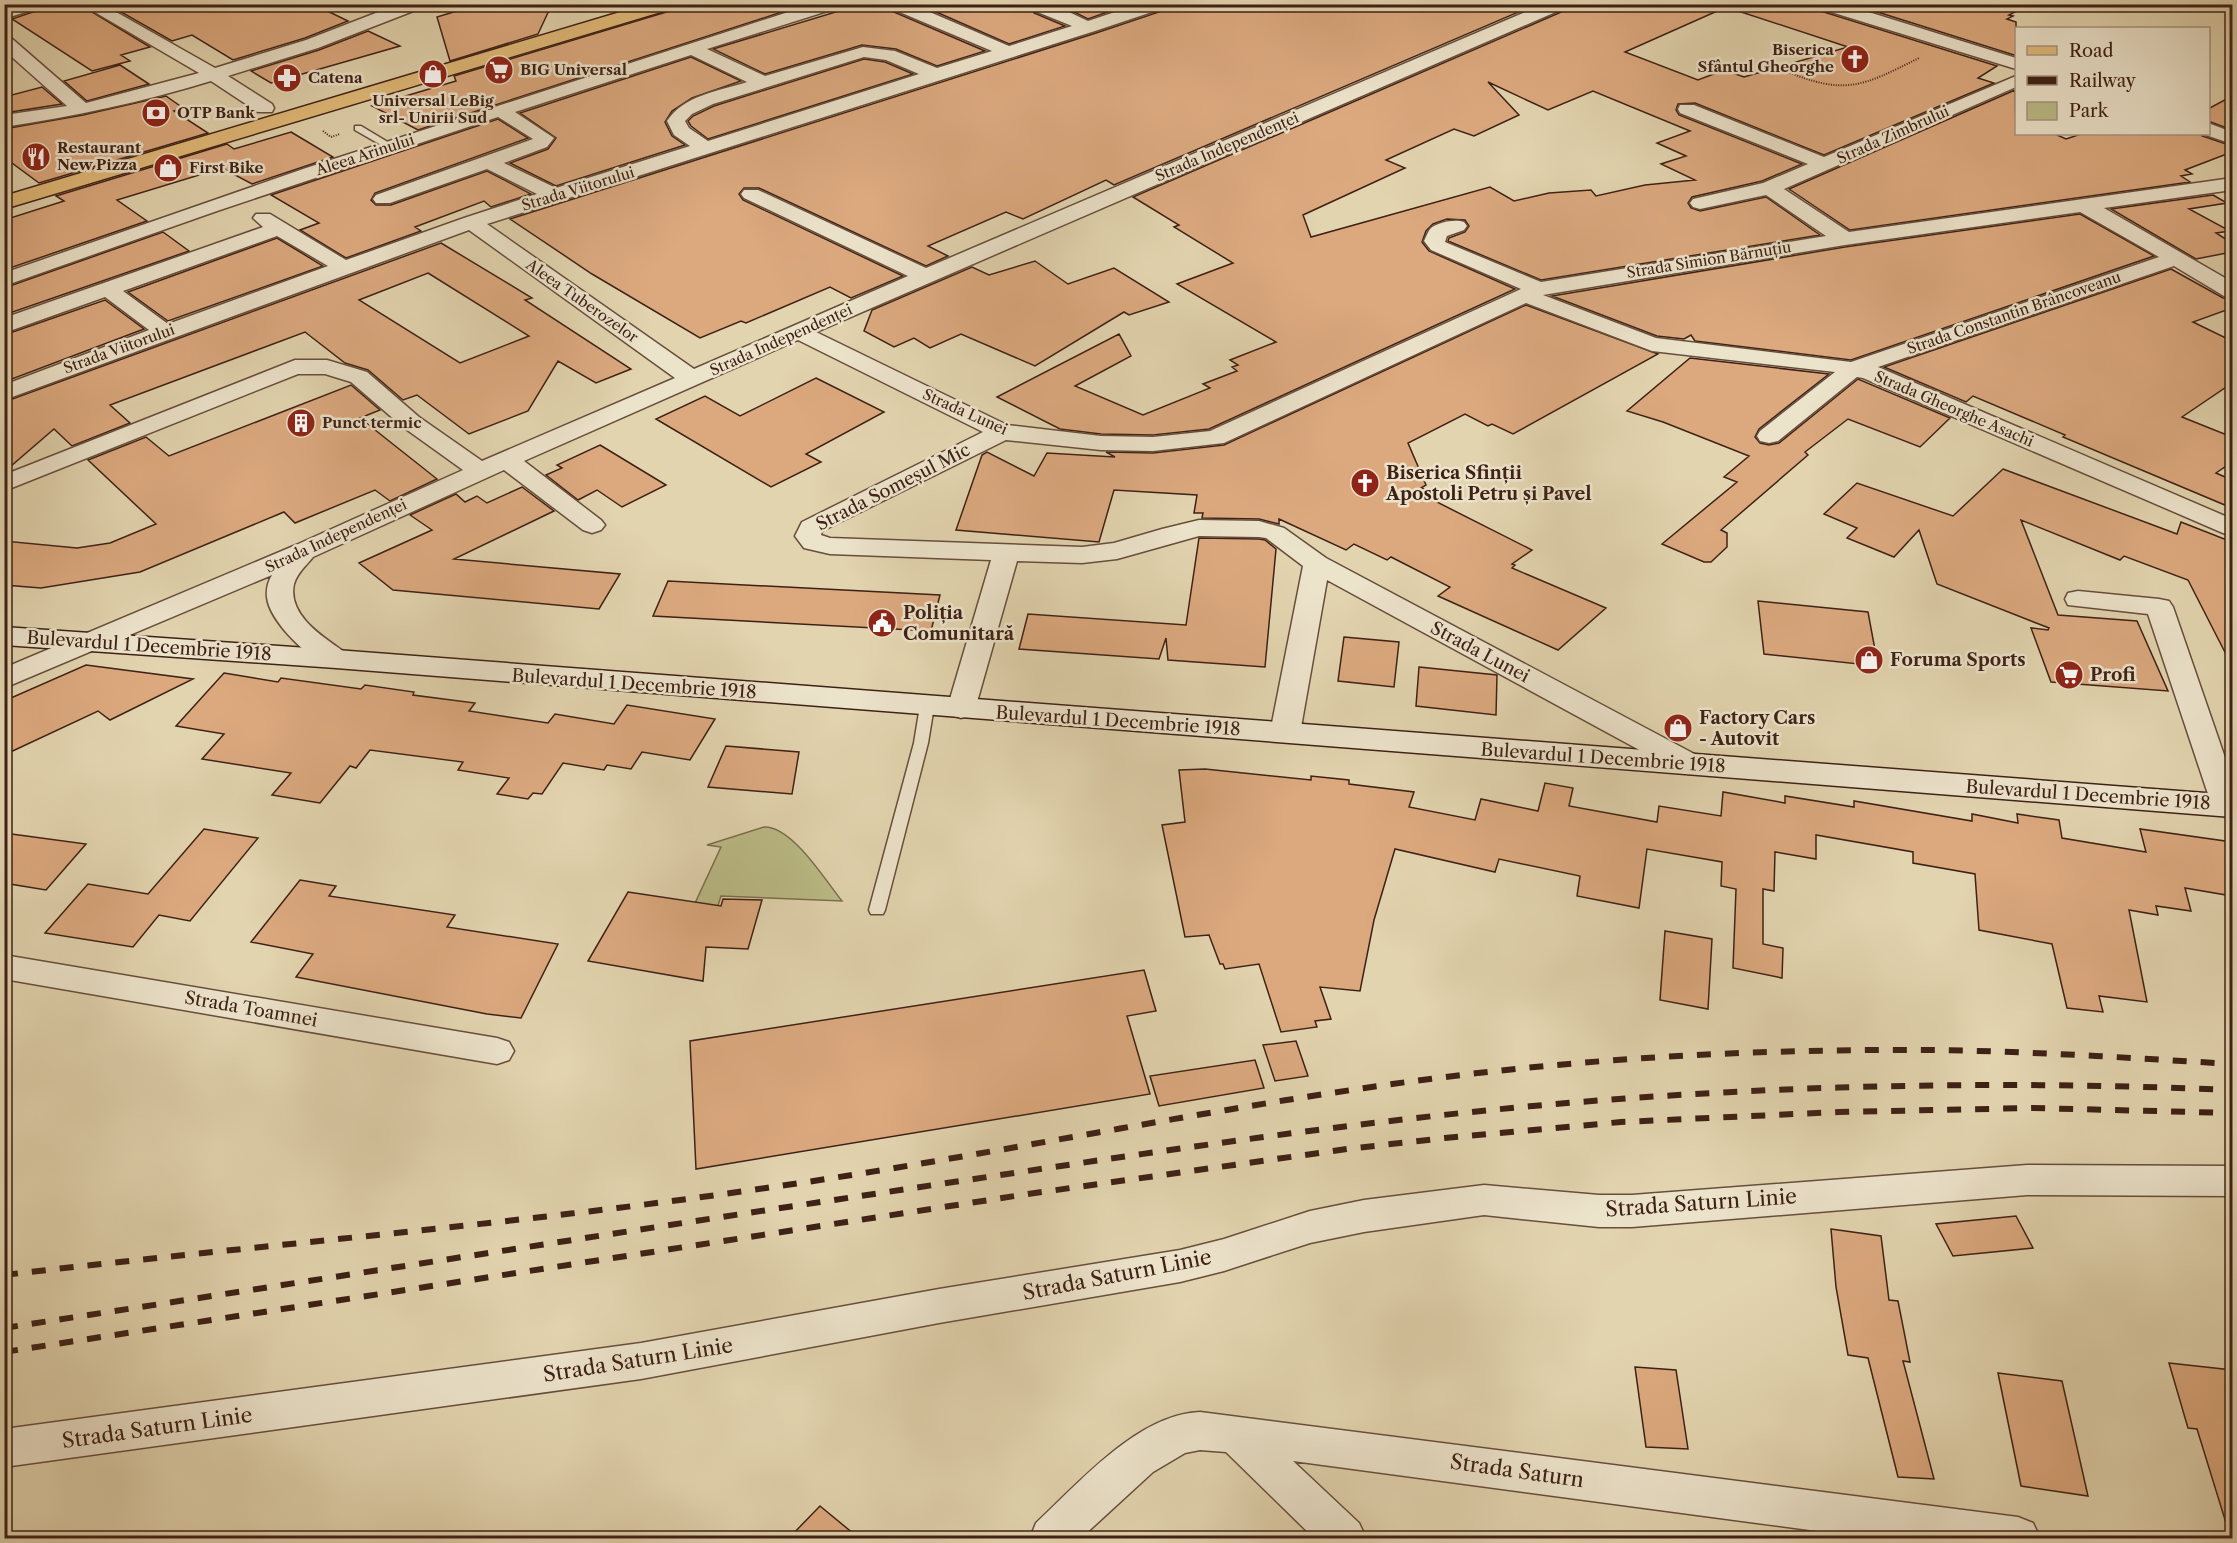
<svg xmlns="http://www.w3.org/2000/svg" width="2237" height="1543" viewBox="0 0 2237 1543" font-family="'Libre Caslon Text',serif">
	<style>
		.green { fill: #babb86; stroke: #7c6e4e; stroke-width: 1.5 }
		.building { fill: #dca97f; stroke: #3e2116; stroke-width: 1.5; fill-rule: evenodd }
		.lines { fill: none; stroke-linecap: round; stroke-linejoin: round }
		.service-casing { stroke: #674e3c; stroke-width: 3 }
		.minor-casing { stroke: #674e3c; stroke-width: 3 }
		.secondary-casing { stroke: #3e2116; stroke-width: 3 }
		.primary-casing { stroke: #3e2116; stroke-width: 3 }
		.path { stroke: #3e2116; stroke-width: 2; stroke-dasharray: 1 1.5; stroke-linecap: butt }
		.service { fill: #ece3cb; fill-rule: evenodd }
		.minor { fill: #ece3cb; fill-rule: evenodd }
		.secondary { fill: #ece3cb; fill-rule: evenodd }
		.primary { fill: #e1ba78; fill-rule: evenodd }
		.rail { stroke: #3e2116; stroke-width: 6; stroke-dasharray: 14 14; stroke-linecap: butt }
		.labels { text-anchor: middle; stroke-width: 5; stroke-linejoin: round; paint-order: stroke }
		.far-poi-label { font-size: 15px; font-weight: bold; fill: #3e2116; stroke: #ece3cb; text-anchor: start }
		.far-street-label { font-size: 15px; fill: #3e2116; stroke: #ece3cb }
		.poi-label { font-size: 18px; font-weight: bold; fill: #3e2116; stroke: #ece3cb; text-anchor: start }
		.street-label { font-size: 18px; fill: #3e2116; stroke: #ece3cb }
		.near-street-label { font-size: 21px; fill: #3e2116; stroke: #ece3cb }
	</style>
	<rect width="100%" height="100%" fill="#e2d4af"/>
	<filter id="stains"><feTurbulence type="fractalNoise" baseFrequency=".00333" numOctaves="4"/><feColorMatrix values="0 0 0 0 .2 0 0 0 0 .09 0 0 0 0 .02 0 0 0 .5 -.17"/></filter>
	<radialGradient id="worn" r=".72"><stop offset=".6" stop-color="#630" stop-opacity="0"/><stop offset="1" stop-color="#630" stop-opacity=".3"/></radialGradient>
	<path class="green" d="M764 827C792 826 825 880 842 901L721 896 712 925 671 955 721 847 707 845Z"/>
	<path class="building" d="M42 4H79L150 47 121 55 130 61 92 71 12 19 39 10Z
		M107 4H313L348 21 305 38 233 60 192 35 172 41Z
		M480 4H552L538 34 450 61 437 17Z
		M693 4H765L782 12 418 130 372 106 456 81 454 76Z
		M862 4H886L889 10 985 51 937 66 896 49 862 45 765 74 713 49Z
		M918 4H1031L1034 13 1065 26 1009 44Z
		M1073 4H1130L1088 19 1064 7Z
		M1168 4H1537L1114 185 1106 180 1023 219 1006 212 928 246 948 256 926 266 759 188H744L739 194 743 200 903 276 851 298 830 287 746 323 741 321 700 338 592 274 510 219 1096 33 1165 10Z
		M1569 4H1733L1625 52 1698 80 1724 70 1744 77 1848 47 1735 10 1736 4H1814L1817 10 1997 66 1978 78 1994 83 1824 155 1695 103 1678 104 1676 110 1679 115 1802 164 1762 181 1692 197 1688 203 1691 208 1700 211 1766 197 1820 235 1541 280 1448 241 1449 238 1465 232 1469 226 1465 220 1447 219 1433 224 1426 231 1422 242 1429 251 1515 289 1209 429 1153 435 1101 434 1060 429 997 397 1119 334 1131 356 1075 386 1143 415 1210 388 1203 384 1237 371 1232 367 1238 365 1230 360 1276 342 1177 284 1233 263 1174 227 1179 225 1133 197 1566 10ZM1488 82 1548 110 1593 91 1690 131 1657 143 1686 156 1661 164 1695 180 1645 185 1596 196 1591 190 1549 193 1514 201 1490 187 1311 237 1303 215 1405 168 1386 160 1454 129 1474 136 1519 115Z
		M1852 4H2030L2009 15 2013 16 2007 19 2016 22V54L2014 55Z
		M368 31 400 46 271 83 251 71 319 50Z
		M691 57 741 81 692 98 672 111 665 122 672 136 685 145 556 186 510 163 548 149 556 138 520 113Z
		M864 59 885 62 913 74 708 139 691 126 688 121 693 116 714 106Z
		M120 65 149 84 87 101 64 81Z
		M42 87 62 104 4 113V97Z
		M2015 90 2016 134H2055L2066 139 2081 134H2201L2202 136 2232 146V152L2185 170 2192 174 2181 176 2190 182 1850 230 1789 189Z
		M166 96 183 108 174 111 208 133 39 183 4 157V129L83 115Z
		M2232 96V130L2208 121V109Z
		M498 119 528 138 375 193 371 200 376 205H391L487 171 531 194 491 207 484 201 415 227 421 231 346 258 300 230 319 223 271 195Z
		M291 132 333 157 252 184 222 168 117 200 147 221 4 270V220L64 201 56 196 227 144 234 149Z
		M2213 195 2227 203 2189 209 2230 231 2216 233 2232 243V252L2196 259 2111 209Z
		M2080 214 2154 256 1851 360 1695 341 1691 335 1684 339 1657 336 1552 296 1845 247Z
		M163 232 189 251 4 315V288Z
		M277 238 323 266 168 321 128 292Z
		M441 243 532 298 525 300 631 369 596 383 558 361 528 411 469 434 417 395 403 400 368 370 345 363 305 332 110 405 130 423 72 446 54 429 4 472V402ZM428 273 529 336 460 363 359 300Z
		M1035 261 1068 284 1114 268 1169 302 1129 315 1124 312 1035 366 961 334 930 348 914 338 894 347 864 331 872 310 972 267 989 275Z
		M2171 269 2223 298 2232 299V308L2193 322 2232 341V383L2182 417 2232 437V462L2216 473 2232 480V508L2063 437 2065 435 1973 396 1966 402 1884 367Z
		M105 300 144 329 4 382V335Z
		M1526 305 1658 354 1513 434 1492 424 1488 426 1465 414 1408 443 1426 485 1421 488 1431 492 1425 496 1532 550 1512 564 1515 565 1512 568 1606 608 1558 650 1438 596 1450 587 1391 557 1387 560 1354 544 1346 550 1279 519V524L1259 519 1202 518 1203 513H1194L1197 495 1114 490 1099 542 956 530 982 455 987 452 1034 476 1047 453 1115 457 1106 452 1153 453 1224 445Z
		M1690 358 1829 374 1759 429 1755 437 1760 443 1769 445 1779 443 1858 379 1950 418 1920 447 1848 419 1805 452 1808 455 1721 530 1727 533V547L1711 562H1704L1662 544 1737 482 1724 477 1749 456 1663 422 1627 411Z
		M816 378 884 412 806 454 821 462 771 487 656 419 705 396 740 416Z
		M351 385 380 410 360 418 437 479 390 501 375 490 295 523 284 512 140 572 41 588 4 585V541L77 548 110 543 156 524 88 460 146 437 169 456Z
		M600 445 666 485 622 507 597 490 578 500 546 475 562 468 557 465Z
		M2003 469 2177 534 2181 522 2232 542V666L2188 580 2124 556 2120 560 2021 520 2058 615 2137 621 2168 691 2051 682 2031 628 2048 630 2049 628 1937 584 1919 530 1894 557 1847 538 1857 528 1824 514 1857 483 1953 516Z
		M522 487 554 511 454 559 620 574 599 609 393 590 359 563 432 530 410 515 456 494 465 502 477 496 487 503Z
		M1199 538 1259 539 1265 540 1276 549 1265 667 1168 660 1166 638 1159 659 1019 649 1028 614 1186 625Z
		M668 581 940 595 931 631 653 616Z
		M1758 601 1868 612 1878 666 1764 654Z
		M1344 637 1399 642 1394 687 1338 681Z
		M86 665 193 679 110 720 98 711 4 755V701Z
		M1419 667 1497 675 1496 715 1416 706Z
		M224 673 278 682 281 678 361 689 365 685 414 692 413 695 475 703 469 711 548 723 555 714 614 724 627 705 715 719 690 760 642 752 631 769 607 765 604 770 563 763 542 794 533 793 528 799 497 794 509 778 458 770 463 762 370 750 356 768 350 766 320 803 272 795 291 773 202 759 224 734 176 726Z
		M726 746 799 752 792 794 708 787Z
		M1205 769 1311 780V776L1349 780V784L1414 792 1409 807 1475 820 1481 799 1538 811 1545 783 1573 788 1569 806 1657 822 1659 806 1721 816 1723 792 1785 803V796L1854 807V801L1972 821V814L2018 823 2017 814 2059 820 2062 838 2146 852 2140 829 2232 842V896L2185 888 2191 911 2156 906 2158 915 2129 910 2147 1002 2099 996 2103 1012 2067 1008 2052 944 1979 930 1975 874 1913 863V852L1816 835V859L1775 852 1774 891 1763 889V944L1783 948 1782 978 1733 968 1736 889 1721 886 1722 862 1647 849 1639 908 1577 896 1580 876 1499 859 1495 872 1395 849 1374 920 1360 991 1320 987 1331 1019 1315 1021 1317 1027 1281 1032 1259 964 1225 969 1223 964H1220L1209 935 1185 937 1162 825 1185 822 1179 770Z
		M204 829 258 838 190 921 159 915 133 947 45 933 88 884 148 894Z
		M4 833 86 844 46 890 4 883Z
		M300 880 336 886 329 896 455 915 447 927 558 944 521 1018 487 1014 296 977 313 954 251 942Z
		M628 892 721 906 723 899 762 900 748 949 706 947 703 981 588 961Z
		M1665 931 1712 939 1708 1009 1660 1000Z
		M1144 970 1156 1011 1127 1016 1150 1094 696 1169 690 1041Z
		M1296 1041 1308 1076 1275 1081 1263 1045Z
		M1255 1060 1264 1088 1159 1106 1150 1076Z
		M2016 1216 2033 1248 1953 1256 1936 1224Z
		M1831 1229 1881 1236 1889 1300 1898 1301 1910 1362 1903 1361 1934 1479 1898 1477 1868 1358 1848 1355 1836 1287Z
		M2169 1363 2232 1370V1522L2226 1523 2197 1429 2188 1428Z
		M1635 1367 1676 1370 1688 1449 1646 1447Z
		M1998 1373 2062 1381 2088 1496 2021 1486Z
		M820 1506 860 1539H788Z"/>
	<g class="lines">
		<g class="service-casing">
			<path id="service" d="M355 126H361L396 147 388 149 355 130Z
				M927 701 934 706 928 743 885 910 883 914H871L869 910 914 743 920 706Z"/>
		</g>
		<g class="minor-casing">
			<path id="minor" d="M15 4H40L38 8 4 19V8Z
				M81 4H102L215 68 306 40 399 4H423L421 8 318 48 228 76 272 104 274 108 272 112H258L211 81C143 102 75 116 4 127V115L67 106 4 50V36L10 37 86 103 199 73Z
				M813 4H839L837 8 707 49 765 76 863 47 895 51 937 68 992 51 890 8 888 4H911L1009 46 1072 26 1035 11 1033 7 1034 4H1052L1088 21 1139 4H1166L1164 8 1095 31 487 224 694 369 908 276 744 198 741 194 744 190H758L926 268 1544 4H1567L1565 8 816 332 1007 425 1101 436 1153 437 1210 431 1521 289 1431 250 1424 241C1426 237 1428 231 1431 228 1439 222 1455 219 1464 222L1467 226 1464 230 1447 236 1445 242 1541 282 1826 236 1766 195 1700 209 1693 207 1690 203 1693 199 1763 183 1808 164 1680 113 1678 109 1680 105H1694L1824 157 2016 76V87L1784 189 1849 232 2232 178V190L2104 208 2232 282V297L2224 296 2174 266 1878 367 2232 519V536L2223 533 1863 378 1857 377 1778 441 1769 443 1760 441 1757 436 1760 431 1835 372 1652 351 1526 303 1224 443 1153 451 1101 450 1006 440 822 531 821 535 830 538 1082 547 1114 543 1162 529 1199 520 1259 521 1284 528 1326 558 1700 757 1704 764 1700 771 1689 774 1678 771 1327 580 1300 733 1295 740 1285 742 1275 740 1270 733 1303 566 1266 538 1259 537 1199 536 1117 559 1082 563 1017 561 975 709 971 715 961 718 951 715 947 709 991 560 830 554 804 548 795 536 802 522 983 432 798 340 524 461 601 520 605 525 601 530 592 533 583 530 504 470 313 557C306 566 297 573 294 584 287 616 325 638 346 653L350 659 346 665C339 667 334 668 328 665 307 658 269 620 267 597 266 589 268 582 272 575L4 688V668L296 545 463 470 403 427 351 382 325 374H298L4 491V475L295 360H327L367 372 419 417 482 461 675 378 469 230 4 400V385L149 330 105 297 4 333V318L263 227 253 218 256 214H270L346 260 464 218 537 194 487 169 390 203H376L373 199 376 195 533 139 498 117 217 211 4 286V273L306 168ZM691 55 747 82C719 91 684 95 667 121L674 135 690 146 556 188 504 163 547 147 554 138 515 112ZM864 57 886 60 919 74 708 141 689 128 685 121 692 114 713 104ZM2080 212 2159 257 1851 362 1656 338 1543 295 1845 245ZM277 236 328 266 168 324 123 291Z
				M1816 4H1843L2016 58V69L1818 8Z
				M2208 123 2232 132V144L2203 134H2208Z
				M2078 591 2159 599 2169 601 2173 607 2232 778V815L2227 816 2216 813 2212 806 2148 614 2068 605 2065 599 2068 593Z
				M4 955 497 1038 509 1042 514 1051 509 1060 497 1064 4 979Z
				M2027 1165 2232 1166V1196L2027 1195 1632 1227H1599L1484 1215 1364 1232 1310 1243 1224 1271 1180 1282 939 1323 641 1379 4 1467V1429L641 1343 939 1289 1180 1250 1224 1239 1310 1211 1364 1200 1484 1185 1599 1195H1632Z
				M1200 1412 2018 1517 2033 1523 2040 1538H1869L1293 1461 1359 1523 1366 1538H1314L1226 1452 1200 1450 1185 1453 1153 1472 1081 1538H1030L1036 1523C1078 1484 1138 1414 1200 1412Z"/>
		</g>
		<g class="secondary-casing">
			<path id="secondary" d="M4 627 336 650 2232 795V817L336 668 4 645Z"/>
		</g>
		<g class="primary-casing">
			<path id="primary" d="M647 4H677L674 8 4 209V196Z"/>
		</g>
		<path class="path" d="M1783 70C1845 96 1861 87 1919 58
			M323 131 331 137 340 134"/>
		<use href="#service" class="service"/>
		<use href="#minor" class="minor"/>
		<use href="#secondary" class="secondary"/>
		<use href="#primary" class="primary"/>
		<path class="rail" d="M4 1275C258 1245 513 1225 766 1188 1004 1154 1239 1101 1478 1073 1627 1056 1778 1049 1928 1050 2029 1051 2131 1058 2232 1064
			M4 1328C305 1282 606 1234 907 1189 1115 1158 1324 1125 1533 1106 1766 1085 1999 1080 2232 1090
			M4 1352 1028 1194 1347 1149 1445 1138 1621 1122 1839 1112 2033 1108 2232 1113"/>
	</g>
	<defs>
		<g id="church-disc" transform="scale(1.5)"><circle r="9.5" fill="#8f2418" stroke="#ece3cb"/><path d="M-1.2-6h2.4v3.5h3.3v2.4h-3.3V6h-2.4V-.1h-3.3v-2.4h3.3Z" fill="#fff"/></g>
		<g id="supermarket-disc" transform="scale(1.5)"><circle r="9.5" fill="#8f2418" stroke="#ece3cb"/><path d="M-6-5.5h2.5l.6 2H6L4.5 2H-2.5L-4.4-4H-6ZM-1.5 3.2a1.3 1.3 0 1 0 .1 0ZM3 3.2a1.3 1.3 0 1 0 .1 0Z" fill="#fff"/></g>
		<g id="shop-disc" transform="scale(1.5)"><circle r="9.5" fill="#8f2418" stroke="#ece3cb"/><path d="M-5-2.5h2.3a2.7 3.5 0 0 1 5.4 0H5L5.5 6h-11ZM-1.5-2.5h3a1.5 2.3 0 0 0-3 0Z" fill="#fff"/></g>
		<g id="pharmacy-disc" transform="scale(1.5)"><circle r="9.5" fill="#8f2418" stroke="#ece3cb"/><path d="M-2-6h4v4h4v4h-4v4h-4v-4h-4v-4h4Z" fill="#fff"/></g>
		<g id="bank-disc" transform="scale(1.5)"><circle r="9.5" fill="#8f2418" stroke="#ece3cb"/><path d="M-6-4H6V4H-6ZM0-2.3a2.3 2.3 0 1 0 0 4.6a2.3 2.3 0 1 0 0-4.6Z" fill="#fff"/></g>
		<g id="restaurant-disc" transform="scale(1.5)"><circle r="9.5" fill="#8f2418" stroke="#ece3cb"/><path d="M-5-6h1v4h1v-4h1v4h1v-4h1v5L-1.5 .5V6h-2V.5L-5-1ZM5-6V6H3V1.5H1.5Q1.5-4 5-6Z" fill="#fff"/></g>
		<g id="building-disc" transform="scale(1.5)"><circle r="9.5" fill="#8f2418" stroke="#ece3cb"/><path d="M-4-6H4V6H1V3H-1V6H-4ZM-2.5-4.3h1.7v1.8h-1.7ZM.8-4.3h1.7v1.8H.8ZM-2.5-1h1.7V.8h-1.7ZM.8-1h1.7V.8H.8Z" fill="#fff"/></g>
		<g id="civic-disc" transform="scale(1.5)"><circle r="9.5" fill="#8f2418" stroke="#ece3cb"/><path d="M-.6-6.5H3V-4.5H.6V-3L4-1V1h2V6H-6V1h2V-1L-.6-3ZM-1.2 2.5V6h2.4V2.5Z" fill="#fff"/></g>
	</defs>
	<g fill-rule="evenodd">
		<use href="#church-disc" x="1855" y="59"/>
		<use href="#supermarket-disc" x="499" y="70"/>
		<use href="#shop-disc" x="433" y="74"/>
		<use href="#pharmacy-disc" x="287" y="78"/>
		<use href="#bank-disc" x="156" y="113"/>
		<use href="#restaurant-disc" x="36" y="157"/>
		<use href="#shop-disc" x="168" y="168"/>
		<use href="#building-disc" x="301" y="423"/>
		<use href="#church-disc" x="1365" y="483"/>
		<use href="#civic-disc" x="882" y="623"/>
		<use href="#shop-disc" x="1869" y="660"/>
		<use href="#supermarket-disc" x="2069" y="675"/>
		<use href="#shop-disc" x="1678" y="728"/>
	</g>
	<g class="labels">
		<g class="far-poi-label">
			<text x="1834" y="55" text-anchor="end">Biserica<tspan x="1834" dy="17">Sfântul Gheorghe</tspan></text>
			<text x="520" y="75">BIG Universal</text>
			<text x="308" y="83">Catena</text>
			<text x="433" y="106" text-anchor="middle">Universal LeBig<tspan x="433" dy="17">srl- Unirii Sud</tspan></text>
			<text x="177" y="118">OTP Bank</text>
			<text x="57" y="153">Restaurant<tspan x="57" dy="17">New Pizza</tspan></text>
			<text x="189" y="173">First Bike</text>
			<text x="322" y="428">Punct termic</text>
		</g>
		<g class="far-street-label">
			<text transform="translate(1893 135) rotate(-24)" y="5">Strada Zimbrului</text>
			<text transform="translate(1227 147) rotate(-23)" y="5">Strada Independenței</text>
			<text transform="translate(365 155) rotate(-18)" y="5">Aleea Arinului</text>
			<text transform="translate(578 189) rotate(-17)" y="5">Strada Viitorului</text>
			<text transform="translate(1709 260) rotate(-9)" y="5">Strada Simion Bărnuțiu</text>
			<text transform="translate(582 301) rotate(35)" y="5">Aleea Tuberozelor</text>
			<text transform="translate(2014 313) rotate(-19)" y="5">Strada Constantin Brâncoveanu</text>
			<text transform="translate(781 340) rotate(-24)" y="5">Strada Independenței</text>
			<text transform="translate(119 349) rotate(-20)" y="5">Strada Viitorului</text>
			<text transform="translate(1954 409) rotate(23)" y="5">Strada Gheorghe Asachi</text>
			<text transform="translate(965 412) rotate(24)" y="5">Strada Lunei</text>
			<text transform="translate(336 536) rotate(-25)" y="5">Strada Independenței</text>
		</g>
		<g class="poi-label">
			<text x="1386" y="479">Biserica Sfinții<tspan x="1386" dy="21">Apostoli Petru și Pavel</tspan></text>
			<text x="903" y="619">Poliția<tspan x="903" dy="21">Comunitară</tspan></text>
			<text x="1890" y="666">Foruma Sports</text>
			<text x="2090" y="681">Profi</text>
			<text x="1699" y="724">Factory Cars<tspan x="1699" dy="21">- Autovit</tspan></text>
		</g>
		<g class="street-label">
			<text transform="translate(893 487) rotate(-27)" y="6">Strada Someșul Mic</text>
			<text transform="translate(149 646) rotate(4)" y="6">Bulevardul 1 Decembrie 1918</text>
			<text transform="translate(1480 652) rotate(28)" y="6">Strada Lunei</text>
			<text transform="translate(634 684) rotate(4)" y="6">Bulevardul 1 Decembrie 1918</text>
			<text transform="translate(1118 721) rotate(4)" y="6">Bulevardul 1 Decembrie 1918</text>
			<text transform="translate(1603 758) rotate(4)" y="6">Bulevardul 1 Decembrie 1918</text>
			<text transform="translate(2088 795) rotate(4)" y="6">Bulevardul 1 Decembrie 1918</text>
			<text transform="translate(251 1009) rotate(10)" y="6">Strada Toamnei</text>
		</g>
		<g class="near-street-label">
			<text transform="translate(1701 1203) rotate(-4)" y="7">Strada Saturn Linie</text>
			<text transform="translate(1117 1275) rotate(-11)" y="7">Strada Saturn Linie</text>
			<text transform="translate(638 1360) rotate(-9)" y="7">Strada Saturn Linie</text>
			<text transform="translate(157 1428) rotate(-8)" y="7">Strada Saturn Linie</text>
			<text transform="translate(1517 1471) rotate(8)" y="7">Strada Saturn</text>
		</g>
	</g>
	<rect width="2237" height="1543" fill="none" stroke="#e2d4af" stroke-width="24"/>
	<rect x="6" y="6" width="2225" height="1531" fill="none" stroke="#3e2116" stroke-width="3"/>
	<rect x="12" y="12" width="2213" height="1519" fill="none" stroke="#3e2116" stroke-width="1.5"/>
	<rect x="2015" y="27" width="195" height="108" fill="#ece3cb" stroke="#a69583" stroke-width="1.5"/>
	<rect x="2027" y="46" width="30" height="9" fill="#e1ba78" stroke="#a69583" stroke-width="1.5"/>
	<text x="2069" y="57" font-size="18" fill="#3e2116">Road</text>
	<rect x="2027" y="76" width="30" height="9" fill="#3e2116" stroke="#a69583" stroke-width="1.5"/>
	<text x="2069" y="87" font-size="18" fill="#3e2116">Railway</text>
	<rect x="2027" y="102" width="30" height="18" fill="#babb86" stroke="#a69583" stroke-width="1.5"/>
	<text x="2069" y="117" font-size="18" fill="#3e2116">Park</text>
	<rect width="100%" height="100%" filter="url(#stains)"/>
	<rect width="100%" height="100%" fill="url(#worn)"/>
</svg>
